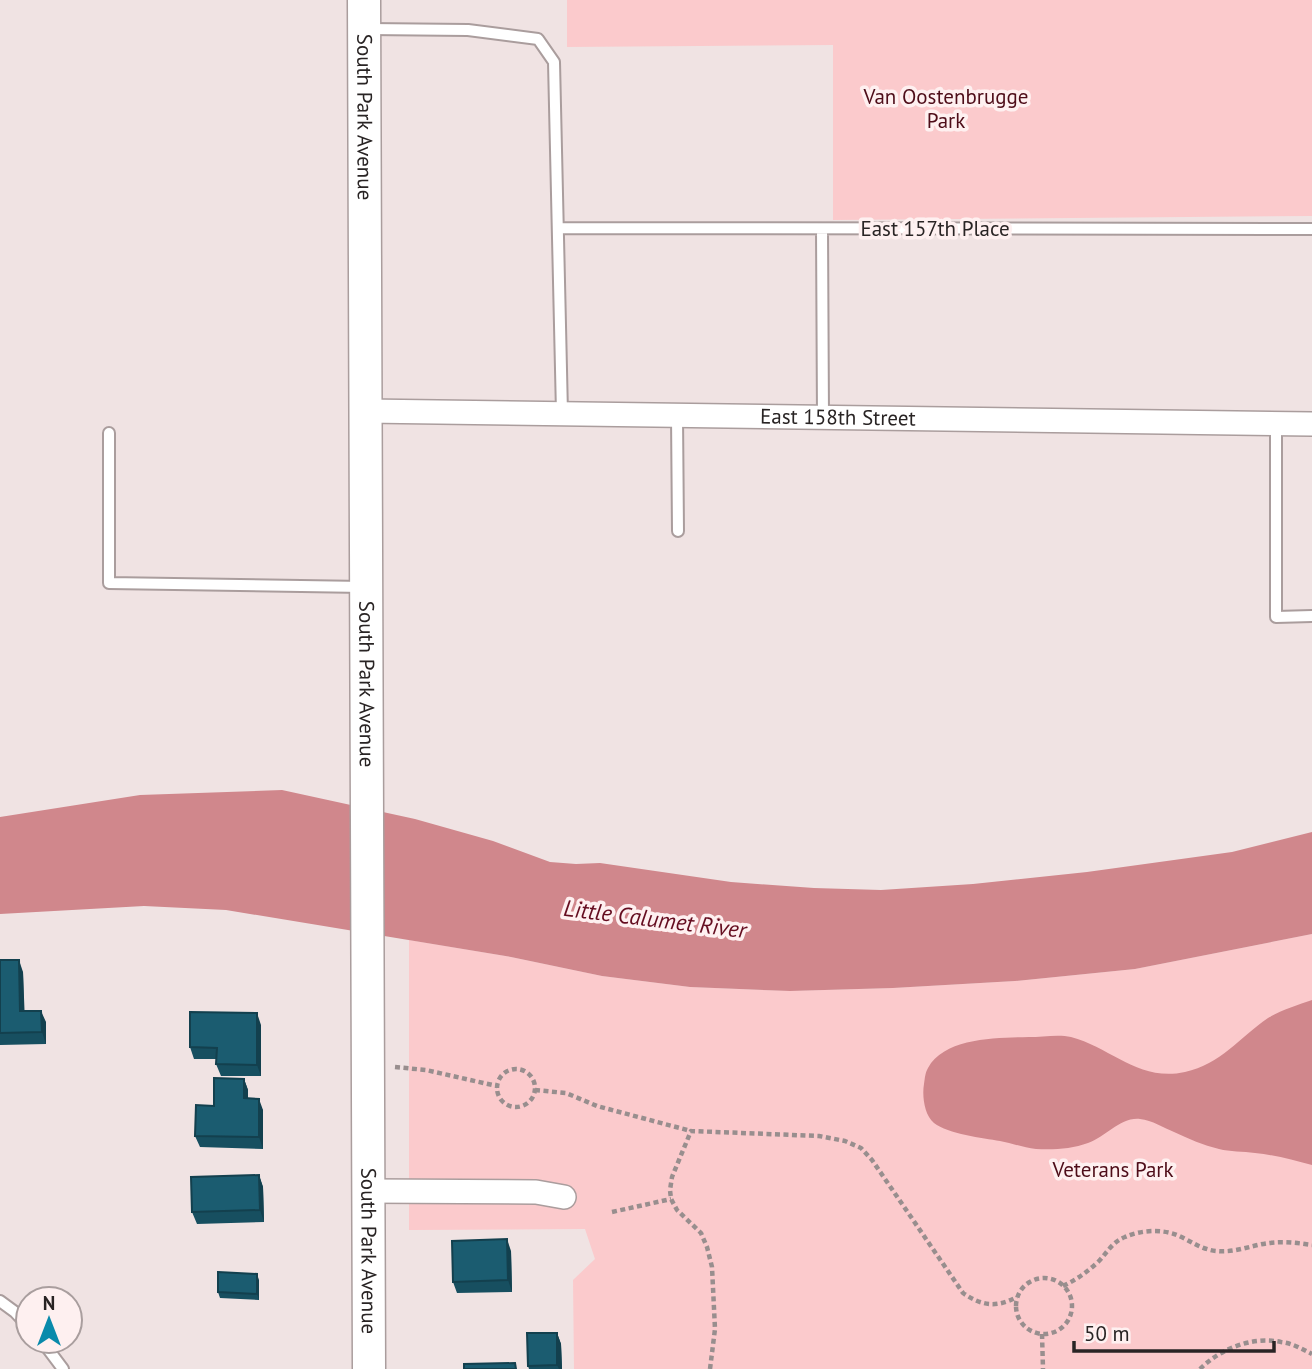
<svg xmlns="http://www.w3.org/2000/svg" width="1312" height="1369" viewBox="0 0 1312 1369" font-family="'PT Sans',sans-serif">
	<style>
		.green { fill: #fbcacc }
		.water { fill: #d0878c }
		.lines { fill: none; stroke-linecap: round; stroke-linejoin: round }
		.lane-casing { stroke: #aa9d9d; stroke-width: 14 }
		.street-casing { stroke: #aa9d9d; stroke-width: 26 }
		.secondary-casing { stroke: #aa9d9d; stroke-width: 35 }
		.path { stroke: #988e8e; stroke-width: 4.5; stroke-dasharray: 5 3.5; stroke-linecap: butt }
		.lane { stroke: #fff; stroke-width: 10 }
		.street { stroke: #fff; stroke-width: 23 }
		.secondary { stroke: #fff; stroke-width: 32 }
		.wall { fill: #174f60 }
		.shaded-wall { fill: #13404e }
		.building { fill: #1b5c70; stroke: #13404e; stroke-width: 2 }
		.labels { text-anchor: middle; stroke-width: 7; stroke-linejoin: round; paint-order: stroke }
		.park-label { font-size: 21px; fill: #4e0d19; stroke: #fef0f0 }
		.street-label { font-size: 21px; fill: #292424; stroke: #fef0f0 }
		.water-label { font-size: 23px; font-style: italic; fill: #650d20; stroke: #fef0f0 }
	</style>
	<rect width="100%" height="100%" fill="#f0e3e3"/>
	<path class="green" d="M567 0H1312V216L833 220V45L567 47Z
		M1312 934V1369H574L573 1280 595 1259 585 1229 409 1230V940L511 957 602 976 690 987 790 991 893 988 1015 981 1135 969Z"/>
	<path class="water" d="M282 790 415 819 493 841 550 862 576 864 600 863 731 882 814 888 881 890 973 884 1087 872 1232 852 1312 832V934L1135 969 1015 981 893 988 790 991 690 987 602 976 511 957 226 910 144 906 0 914V817L140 795Z
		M1312 1000V1165C1293 1160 1275 1155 1255 1153 1243 1151 1230 1152 1219 1149 1203 1145 1189 1139 1174 1132 1164 1128 1152 1120 1140 1119 1120 1117 1106 1137 1088 1143 1072 1149 1053 1150 1036 1149 1024 1148 1012 1143 1000 1141 983 1138 948 1134 934 1123 924 1115 922 1095 924 1084 925 1078 925 1073 928 1068 945 1037 998 1038 1029 1037 1042 1037 1059 1034 1071 1037 1112 1048 1139 1082 1185 1072 1221 1064 1239 1038 1268 1018 1281 1010 1298 1005 1312 1000Z"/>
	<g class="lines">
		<g class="lane-casing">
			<path id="lane" d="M368 29 468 30 538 39 554 62 562 413
				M558 228 1312 229
				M822 229 823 417
				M677 416 678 531
				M1276 423V617L1312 616
				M109 433V583L364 587
				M0 1301 15 1312 28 1326
				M42 1341 63 1369"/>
		</g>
		<g class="street-casing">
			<g id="street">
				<path id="s1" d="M366 411 1312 424"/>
				<path d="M369 1191 536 1192 564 1197"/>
			</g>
		</g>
		<g class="secondary-casing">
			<g id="secondary">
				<path id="s2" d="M364 0 369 1369"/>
			</g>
		</g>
		<path class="path" d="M395 1067 426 1070 497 1086
			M497 1088a19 19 0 1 1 38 0a19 19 0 1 1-38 0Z
			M535 1090 566 1093 597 1106 691 1131
			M612 1212 671 1199
			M1016 1306a28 28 0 1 1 56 0a28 28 0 1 1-56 0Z
			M1063 1286C1076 1280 1087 1272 1098 1262 1107 1253 1112 1242 1125 1237 1140 1230 1162 1229 1177 1235 1191 1241 1202 1250 1217 1251 1235 1253 1252 1245 1269 1243 1284 1241 1298 1243 1312 1245
			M1042 1334 1043 1369
			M710 1369 715 1329 712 1267 707 1247 701 1233 677 1210 671 1199 670 1190 672 1177 691 1131 819 1136 845 1141 861 1148 872 1160 963 1293C982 1306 996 1308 1017 1297
			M1200 1369C1220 1349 1252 1336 1281 1342 1292 1343 1302 1349 1312 1354"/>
		<use href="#lane" class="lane"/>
		<use href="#street" class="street"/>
		<use href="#secondary" class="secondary"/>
	</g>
	<path class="wall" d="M0 960 23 972 24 1011 46 1022V1044L0 1045Z
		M261 1025V1076H221L216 1064 217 1059H194L190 1047Z
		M244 1079 248 1090V1098L263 1110V1149L200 1147 195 1136 214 1106Z
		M259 1175 263 1187 264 1222 197 1224 192 1212Z
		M511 1251 512 1292 457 1293 453 1282Z
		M259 1280V1300L220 1298 218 1292Z
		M557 1333 561 1344 562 1369H529L528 1366Z"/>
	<path class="shaded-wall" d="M19 960 23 972 25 1023 20 1011Z
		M41 1011 46 1022V1044L42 1032Z
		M257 1013 261 1025V1076L257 1065Z
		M244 1079 248 1090V1110L244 1098Z
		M259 1099 263 1110V1149L259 1137Z
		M259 1175 263 1187 264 1222 260 1210Z
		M507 1239 511 1251 512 1292 508 1280Z
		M257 1274 259 1280V1300L257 1294Z
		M557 1333 561 1344 562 1369H559L557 1365Z"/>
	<path class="building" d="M0 960H19L20 1011H41L42 1032 0 1033Z
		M190 1012 257 1013V1065L216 1064 217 1048 190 1047Z
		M214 1078 244 1079V1098L259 1099V1137L195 1136 196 1105 214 1106Z
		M259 1175 260 1210 192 1212 191 1177Z
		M507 1239 508 1280 453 1282 452 1241Z
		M218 1272 257 1274V1294L218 1292Z
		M527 1333H557V1365L528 1366Z
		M515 1363 516 1369H464V1364Z"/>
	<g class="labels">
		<g class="park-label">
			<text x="946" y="104">Van Oostenbrugge<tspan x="946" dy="24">Park</tspan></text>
			<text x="1113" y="1177">Veterans Park</text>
		</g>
		<g class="street-label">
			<text dy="7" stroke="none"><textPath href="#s2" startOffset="117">South Park Avenue</textPath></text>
			<text x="935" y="236">East 157th Place</text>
			<text dy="7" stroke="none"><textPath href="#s1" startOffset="472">East 158th Street</textPath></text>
			<text dy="7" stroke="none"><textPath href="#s2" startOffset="684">South Park Avenue</textPath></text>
			<text dy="7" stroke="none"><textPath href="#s2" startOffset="1251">South Park Avenue</textPath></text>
		</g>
		<g class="water-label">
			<text transform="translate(655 919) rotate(7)" y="8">Little Calumet River</text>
		</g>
	</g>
	<g transform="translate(49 1320)"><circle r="33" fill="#fef0f0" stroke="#a99e9e" stroke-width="2"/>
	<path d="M0-5L12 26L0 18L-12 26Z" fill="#098aab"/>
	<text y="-10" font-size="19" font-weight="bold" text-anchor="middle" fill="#292424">N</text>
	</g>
	<path d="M1074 1341v10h200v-10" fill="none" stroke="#292424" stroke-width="3.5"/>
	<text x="1084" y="1341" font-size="21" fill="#292424" stroke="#fef0f0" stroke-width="5" paint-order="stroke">50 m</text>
</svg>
